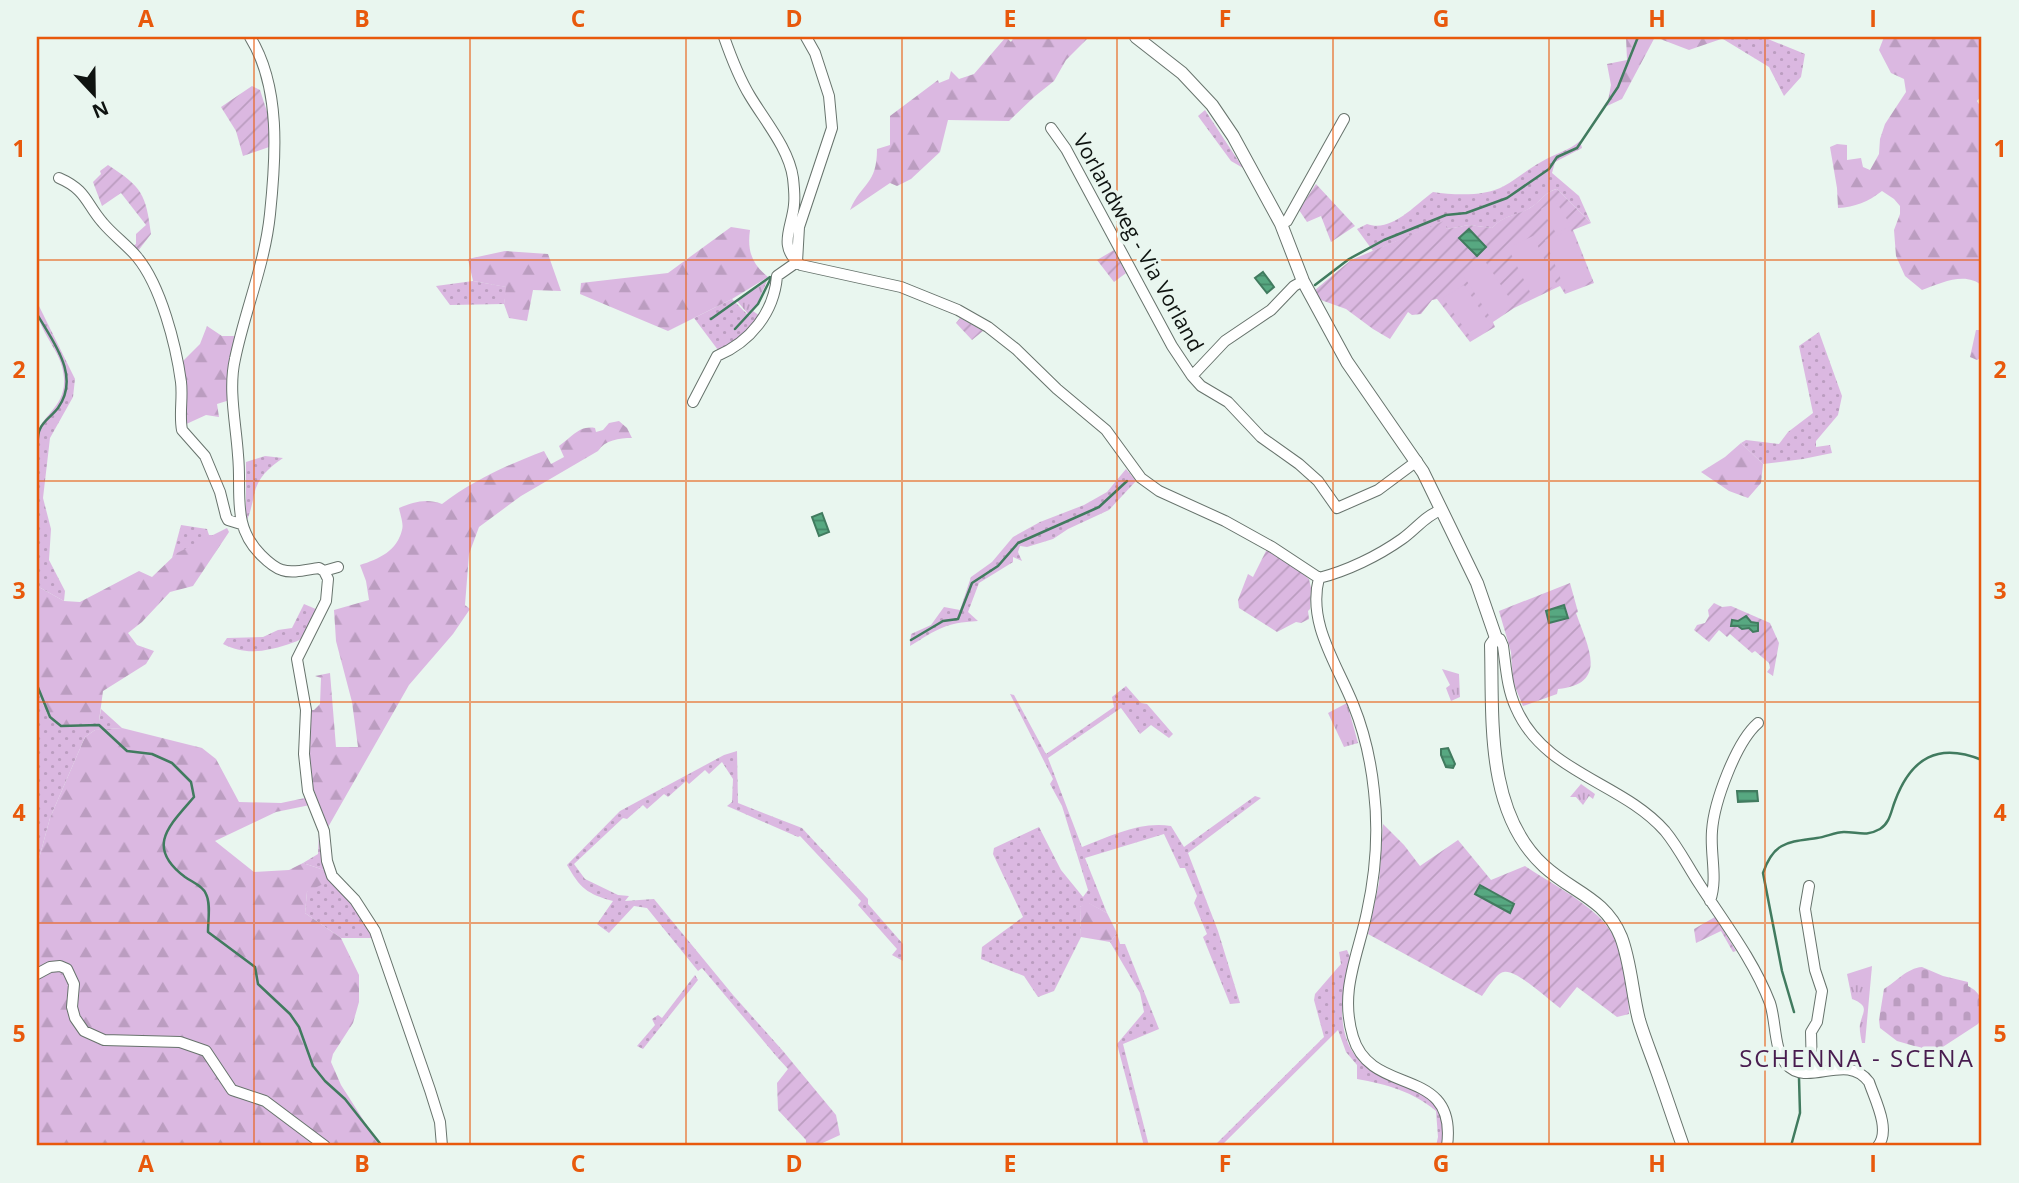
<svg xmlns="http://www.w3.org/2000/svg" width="2019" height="1183" viewBox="0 0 2019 1183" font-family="'Open Sans',sans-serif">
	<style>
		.grass { fill: url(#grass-dots) }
		.forest { fill: url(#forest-firs) }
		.cemetery { fill: url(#cemetery-stones) }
		.park { fill: url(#park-tufts) }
		.garden { fill: url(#garden-furrows) }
		.pitch { fill: #dbb8e1 }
		.water { fill: url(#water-rules); stroke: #417b5f; stroke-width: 2 }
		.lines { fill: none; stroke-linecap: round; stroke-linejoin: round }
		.stream { stroke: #417b5f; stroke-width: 2.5 }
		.minor-casing { stroke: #67736c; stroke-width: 12 }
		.tertiary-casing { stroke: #67736c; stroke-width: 14 }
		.minor { stroke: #fff; stroke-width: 10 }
		.tertiary { stroke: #fff; stroke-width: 12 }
		.grid { fill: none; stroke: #e8590c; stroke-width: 2; stroke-opacity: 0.55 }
		.labels { text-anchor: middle; stroke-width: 7; stroke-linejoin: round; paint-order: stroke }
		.street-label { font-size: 21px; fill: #0e1310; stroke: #e9f6ef }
		.quarter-label { font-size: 24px; letter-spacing: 2px; fill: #481c4f; stroke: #e9f6ef }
		.neatline { fill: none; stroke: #e8590c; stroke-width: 2.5 }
		.grid-label { font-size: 23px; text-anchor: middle; font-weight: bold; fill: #e8590c }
	</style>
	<defs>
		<pattern id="grass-dots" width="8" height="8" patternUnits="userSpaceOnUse" patternTransform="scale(1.75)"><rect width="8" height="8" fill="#dbb8e1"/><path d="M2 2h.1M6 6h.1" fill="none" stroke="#bb9dc0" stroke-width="1.8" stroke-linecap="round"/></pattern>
		<pattern id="forest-firs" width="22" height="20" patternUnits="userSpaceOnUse" patternTransform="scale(1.75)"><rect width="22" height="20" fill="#dbb8e1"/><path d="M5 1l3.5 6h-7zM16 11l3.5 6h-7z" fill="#bb9dc0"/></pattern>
		<pattern id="cemetery-stones" width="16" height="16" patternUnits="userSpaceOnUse" patternTransform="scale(1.75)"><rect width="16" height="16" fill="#dbb8e1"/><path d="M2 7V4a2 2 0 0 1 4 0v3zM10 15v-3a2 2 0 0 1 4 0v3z" fill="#bb9dc0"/></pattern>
		<pattern id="park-tufts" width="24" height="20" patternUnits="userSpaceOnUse" patternTransform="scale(1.75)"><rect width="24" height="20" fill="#dbb8e1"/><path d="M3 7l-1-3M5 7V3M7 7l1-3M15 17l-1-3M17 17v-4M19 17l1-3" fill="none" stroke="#bb9dc0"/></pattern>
		<pattern id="garden-furrows" width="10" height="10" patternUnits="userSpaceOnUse" patternTransform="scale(1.75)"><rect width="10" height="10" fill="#dbb8e1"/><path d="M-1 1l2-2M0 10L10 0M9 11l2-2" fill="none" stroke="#bb9dc0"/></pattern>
		<pattern id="water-rules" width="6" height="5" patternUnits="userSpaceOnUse" patternTransform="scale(1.75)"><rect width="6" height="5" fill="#57a881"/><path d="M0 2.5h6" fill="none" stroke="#468868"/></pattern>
	</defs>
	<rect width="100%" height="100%" fill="#e9f6ef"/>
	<path class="grass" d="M1727 37H1763L1805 54 1801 77 1784 96 1769 67 1723 39Z
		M1205 110 1243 168 1231 161 1198 116Z
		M1580 141 1582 148 1555 162 1552 173 1579 196 1591 223 1557 189C1546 191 1542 200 1533 206 1518 217 1506 213 1492 228L1469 225 1447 229 1443 222 1373 251 1357 229 1367 224C1391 233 1415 205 1433 192 1454 195 1484 197 1504 186 1517 179 1528 169 1541 162 1554 154 1568 151 1580 141Z
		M473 281 507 287 504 304 450 305 436 286Z
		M732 299 749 316 753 311 760 316 734 343 718 350 694 318Z
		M39 306 75 379 73 397 50 438 43 498 51 529 49 560 65 591 64 601 37 586V436C40 415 66 408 64 378 63 351 37 332 37 307Z
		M1819 332 1842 396 1838 415 1816 441V447L1830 445 1832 453 1803 459 1763 464 1741 443 1746 440 1779 444 1788 432 1813 413 1799 346Z
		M265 456 283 458C267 469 256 479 253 500 251 508 250 514 246 522V462Z
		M1126 469 1136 481 1109 510 1068 529 1053 539 1027 547 1020 546 1018 552 1022 561 1013 557V562L979 583 968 612 978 621C944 623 938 629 910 646L911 634 931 625 944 607 960 610 971 577 992 562 1013 537 1040 522 1084 505 1107 492Z
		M181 525 207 529 209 535H215L178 553 172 558Z
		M304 604 318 610C315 617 312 630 306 635 302 640 292 643 286 645 264 652 244 655 223 644L227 638 263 637 278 630 292 628Z
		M1126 686 1141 703 1147 704 1173 734 1169 738 1151 725 1140 734 1121 708 1048 758 1082 847C1111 836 1140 821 1171 826L1184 847 1255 796 1261 798 1188 853 1218 931 1240 1003 1230 1004 1203 937 1207 934 1194 903 1197 896 1185 868H1180L1164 834 1085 858 1107 913 1088 903 1080 907 1081 937 1054 991 1038 997 1024 976 981 959 982 947 1023 917 993 854 994 848 1039 827 1061 870 1083 897 1088 890 1062 806 1050 784 1053 779 1010 694 1014 695 1046 754 1114 707 1112 697Z
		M37 690 50 720 99 721 101 709 122 728 95 730 85 737 50 818 37 866Z
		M737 751 738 803 802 828 868 899V904L903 944V961L892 955 897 949 858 905 861 901 800 836 798 837 727 806 732 802 733 779 722 762 709 774 705 770 689 784 686 781 668 797 664 794 647 809 643 805 627 819 623 818 574 864 585 879 618 895 629 896 625 901 654 899 733 995 783 1051 777 1057 702 968 698 971 647 908 634 906 609 933 597 924 613 901C587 894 580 888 567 865L620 811 724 755Z
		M319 832 329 862 375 938H341L305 913 307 892 324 870 303 863 318 854Z
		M1117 933 1120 944H1125L1159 1029 1123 1044 1149 1146H1144L1117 1044 1144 1012 1140 993 1110 942Z
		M1347 950 1353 964H1349C1340 998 1335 1041 1365 1066 1397 1093 1457 1086 1442 1146H1436L1438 1137 1436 1111C1414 1092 1386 1084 1357 1079V1065L1346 1052 1338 1030 1221 1146H1214L1324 1037 1314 1000 1315 994 1341 964 1339 952Z
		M695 975 698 980 643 1049 637 1046 655 1025 652 1019 658 1015 662 1018Z"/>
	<path class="forest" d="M1006 37 1011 42 1014 37H1089L1066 60 1054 81 1034 97 1009 121 948 120 940 152 911 179 897 186 890 183 850 210C862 182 877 185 877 149L890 145V116L938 80 939 83 949 79 951 71 959 79 974 74Z
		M1626 37H1727L1689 50 1655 37 1622 99 1607 106 1611 85 1607 64 1627 60Z
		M1884 37H1982V95L1977 101 1982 109V286C1966 271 1941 283 1922 290L1905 276 1896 256 1894 230 1900 214V206L1894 199 1882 191C1868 202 1855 207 1838 208L1837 188 1830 147 1837 144 1847 145V160L1861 158 1863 167 1870 170 1879 154 1880 139 1885 124 1906 92 1904 79 1891 73 1879 50Z
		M731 227 750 230C747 251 752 264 768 277L732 299 668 331 580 294 581 283 668 273Z
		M505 251 548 254 561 291 533 290 527 321 509 318 504 304 506 287 473 281 468 259Z
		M207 326 222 336H240L233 399 217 404 219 417 206 415 182 426 178 366 200 344Z
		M1976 330H1982V357L1977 360 1970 357Z
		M619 421 627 428 632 438C619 438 605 440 598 451L521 496 479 527 469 554 465 605 470 609 453 634 409 685 327 829 312 794 306 710H314L320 704 321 678 315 676 330 673 336 747H358L352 702 336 641 334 610 369 600 366 581 360 565C379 559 397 551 402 530 404 524 400 514 399 508 414 502 426 498 442 504 474 480 507 465 544 451L551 464 564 457 559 446C571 438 579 425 595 428L596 432 603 430 609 423Z
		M1741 443 1763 464 1761 483 1748 498 1729 491 1701 472 1725 457Z
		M227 528 229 532 193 586 170 592 142 622 128 633 137 645 154 651 146 664 103 691 99 721 62 726 50 720 37 690V586L64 601 80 602 139 571 152 577 177 553Z
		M122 728 202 748 216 759 239 802 281 803 305 798 310 805 276 812 215 841 254 872 289 870 303 863 324 870 325 883 307 892 305 913 341 938 359 975V1002L353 1023 333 1054 331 1062 341 1085 380 1146H37V866L50 818 85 737 95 730Z
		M1087 902 1107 913 1117 933 1110 942 1081 937 1080 907Z"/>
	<path class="cemetery" d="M1922 967 1943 976 1968 982V986C1983 993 1988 1010 1978 1024L1935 1052 1897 1041 1880 1028 1879 1020 1884 989C1896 982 1907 968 1922 967Z"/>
	<path class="park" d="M767 281 757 304 748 314 737 301Z
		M1442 669 1459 674 1460 697 1451 701 1446 688 1450 685Z
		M1347 703 1358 743 1344 747 1328 713Z
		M1581 784 1595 794 1593 799 1589 796 1583 805 1576 797H1570Z
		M1872 966 1865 1043H1862C1861 1038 1859 1029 1860 1024 1863 1011 1870 1006 1852 999L1847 974Z"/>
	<path class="garden" d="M252 86 260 90 269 118V147L243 156 236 131 221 107Z
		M108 165C142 187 146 194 151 234L138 251 133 246 136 244V234L146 225 121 193 102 206 93 182 101 174 100 171Z
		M1316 184 1355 226 1331 242 1321 216 1307 222 1299 210Z
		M1557 189 1591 223 1573 230 1594 283 1565 294 1560 286 1514 308 1493 322 1495 327 1470 342 1437 299 1432 300 1421 314 1412 315 1408 312 1390 339 1373 329 1346 309 1321 300 1315 290 1351 260 1444 221 1447 229 1469 225 1492 228C1503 215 1516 216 1530 208 1540 202 1546 191 1557 189Z
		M1114 250 1126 273 1114 282 1097 260Z
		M960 318 983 331 972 340 956 323Z
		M1269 545 1309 579 1311 588 1310 609 1308 611 1309 619 1301 623 1296 622 1277 632 1239 608 1238 600 1248 574 1253 577Z
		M1570 583 1578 612 1576 613C1587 645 1610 684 1558 689L1557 694 1523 706 1513 682 1511 652 1499 611Z
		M1714 603 1722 607 1731 606 1770 623 1779 643 1773 676 1767 672 1770 668 1769 663 1755 651 1752 653 1730 634 1727 637 1719 630 1709 642 1694 630 1697 625 1705 623 1709 616 1708 610Z
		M1383 824 1404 845 1420 866 1458 840 1491 880 1525 866C1549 882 1576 896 1598 916 1623 939 1629 982 1629 1014L1617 1017 1577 987 1560 1008C1549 1000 1516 969 1504 972 1496 973 1487 990 1482 996L1368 934 1379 883Z
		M1715 917 1736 951 1733 952 1721 931 1696 943 1694 929Z
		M783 1051 836 1115 840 1135 816 1146H806V1140L778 1110 777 1083 788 1069 777 1057Z"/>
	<path class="pitch" d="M1555 200 1571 226 1556 233 1541 209Z
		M1571 230 1592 281 1566 292 1545 240Z
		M1533 236 1557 285 1532 296 1508 248Z
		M1485 261 1514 305 1492 320 1463 275Z
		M1464 285 1492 327 1472 339 1443 298Z"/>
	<path class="water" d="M1469 229 1486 247 1477 256 1459 238Z
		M1263 272 1274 287 1267 293 1255 278Z
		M822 513 829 532 819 536 812 517Z
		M1564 605 1568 618 1549 623 1546 611Z
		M1746 616 1751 622 1758 623V631L1753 632 1749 628 1742 629 1738 626H1731L1732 620 1738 621Z
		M1448 748 1455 764 1453 768 1446 767 1441 755V749Z
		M1737 791H1757L1758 801 1738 802Z
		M1480 885 1514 904 1510 913 1475 894Z"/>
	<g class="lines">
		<path class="stream" d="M1981 37 1982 39
			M1315 285 1349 259 1384 240 1446 215 1466 213 1507 198 1549 169 1557 157 1577 148 1618 87 1638 37
			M37 314C53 342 81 376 58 408 53 415 43 421 40 429 37 435 38 444 37 451
			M711 319 770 277
			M735 329 758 304 771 278
			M37 589V600
			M911 640 943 621 958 619 972 583 998 566 1018 543 1099 507 1127 481
			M37 685 50 717 61 726 99 725 127 751 152 754 172 763 191 782 194 797C169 826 145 847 185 877 192 882 203 886 206 894 211 904 208 920 208 932L255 967 258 984 290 1014 299 1027 313 1066 325 1081 345 1099 382 1146
			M1794 1012 1782 971 1763 873C1774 841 1789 842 1817 838 1826 837 1835 832 1844 832 1858 832 1866 837 1880 829 1890 823 1891 811 1895 801 1911 758 1938 742 1982 760
			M1791 1146 1800 1113 1799 1078"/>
		<g class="minor-casing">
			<path id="minor" d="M250 37C281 87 276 157 270 214 265 264 245 310 235 359 228 389 236 424 238 455 242 493 231 525 261 555 266 560 275 568 282 570 293 574 309 569 319 568L324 571 338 567
				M724 37C731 57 739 78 750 96 765 121 789 149 793 178 794 187 795 197 794 205 792 228 777 247 801 265L901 287 958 310 988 327 1016 349 1057 389 1106 430 1141 478 1159 491 1225 521 1272 547 1319 578
				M1051 128 1066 149 1172 346 1192 376
				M59 178C87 190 86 204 103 223 113 235 127 245 137 257 161 286 176 345 181 382 183 398 179 414 182 430L205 456 220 492 226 516 228 520 241 524
				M1281 224 1287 221 1344 119
				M1303 281 1294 286 1271 310 1225 341 1192 376 1201 386 1228 402 1261 437 1299 464 1318 481 1337 508 1378 490 1417 461
				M693 402 717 356C750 342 774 313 777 276L797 262 799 227 832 128 829 96 815 53 806 37
				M324 571 328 579 326 601 297 659 306 710 304 754 308 791 324 831 327 861 332 876 355 900 375 931 430 1090 440 1122 442 1146
				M1319 578C1307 623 1337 664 1353 704 1364 731 1371 762 1374 791 1379 833 1376 871 1367 912 1358 956 1339 991 1353 1037 1371 1098 1458 1064 1447 1146
				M1319 578C1347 571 1378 556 1402 539 1416 529 1425 516 1441 510
				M1496 638 1500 639 1503 646C1506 667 1507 689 1516 708 1544 773 1622 782 1665 831 1679 848 1688 867 1700 885 1724 922 1754 961 1770 1003 1776 1021 1774 1050 1786 1064 1808 1089 1846 1051 1869 1082 1875 1100 1891 1130 1878 1146
				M1809 886 1805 909 1815 970 1822 991 1817 1022 1811 1032 1812 1072
				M1710 901C1718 878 1710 855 1712 831 1714 802 1736 742 1758 723
				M37 974 50 967 60 966 67 969 74 984 72 1007 75 1018 84 1031 104 1040 180 1042 206 1051 232 1090 265 1101 325 1146"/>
		</g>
		<g class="tertiary-casing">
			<path id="tertiary" d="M1136 37 1182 73 1212 105 1233 136 1281 224 1303 281 1347 362 1423 472 1477 583 1496 638 1491 645C1493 718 1485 812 1544 866 1572 892 1605 898 1621 937 1631 963 1632 993 1639 1020 1644 1037 1651 1054 1657 1071 1666 1096 1674 1121 1683 1146"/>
		</g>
		<use href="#minor" class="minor"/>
		<use href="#tertiary" class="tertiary"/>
	</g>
	<path class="grid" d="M254 37V1146M470 37V1146M686 37V1146M902 37V1146M1117 37V1146M1333 37V1146M1549 37V1146M1765 37V1146M37 260H1982M37 481H1982M37 702H1982M37 923H1982"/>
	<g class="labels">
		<g class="street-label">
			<text transform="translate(1138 243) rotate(61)" y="7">Vorlandweg - Via Vorland</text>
		</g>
		<g class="quarter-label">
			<text x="1857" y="1067">SCHENNA - SCENA</text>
		</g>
	</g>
	<rect width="2019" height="1183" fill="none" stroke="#e9f6ef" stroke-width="77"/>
	<g transform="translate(94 94) rotate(158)" stroke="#e9f6ef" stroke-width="5" paint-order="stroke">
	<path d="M0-5L12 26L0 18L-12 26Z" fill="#0e1310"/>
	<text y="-10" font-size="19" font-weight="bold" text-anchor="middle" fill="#0e1310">N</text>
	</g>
	<rect x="38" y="38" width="1942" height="1106" class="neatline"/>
	<g class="grid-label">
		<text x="146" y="27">A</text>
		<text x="362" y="27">B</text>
		<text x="578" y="27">C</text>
		<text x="794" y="27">D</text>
		<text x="1010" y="27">E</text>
		<text x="1225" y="27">F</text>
		<text x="1441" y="27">G</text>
		<text x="1657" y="27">H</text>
		<text x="1873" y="27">I</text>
		<text x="19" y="157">1</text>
		<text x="2000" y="157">1</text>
		<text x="19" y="378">2</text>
		<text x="2000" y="378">2</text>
		<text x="19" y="599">3</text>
		<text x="2000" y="599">3</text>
		<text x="19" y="821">4</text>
		<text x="2000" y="821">4</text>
		<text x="19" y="1042">5</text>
		<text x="2000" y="1042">5</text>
		<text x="146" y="1172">A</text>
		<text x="362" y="1172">B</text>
		<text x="578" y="1172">C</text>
		<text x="794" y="1172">D</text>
		<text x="1010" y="1172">E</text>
		<text x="1225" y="1172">F</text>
		<text x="1441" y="1172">G</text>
		<text x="1657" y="1172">H</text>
		<text x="1873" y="1172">I</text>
	</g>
</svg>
